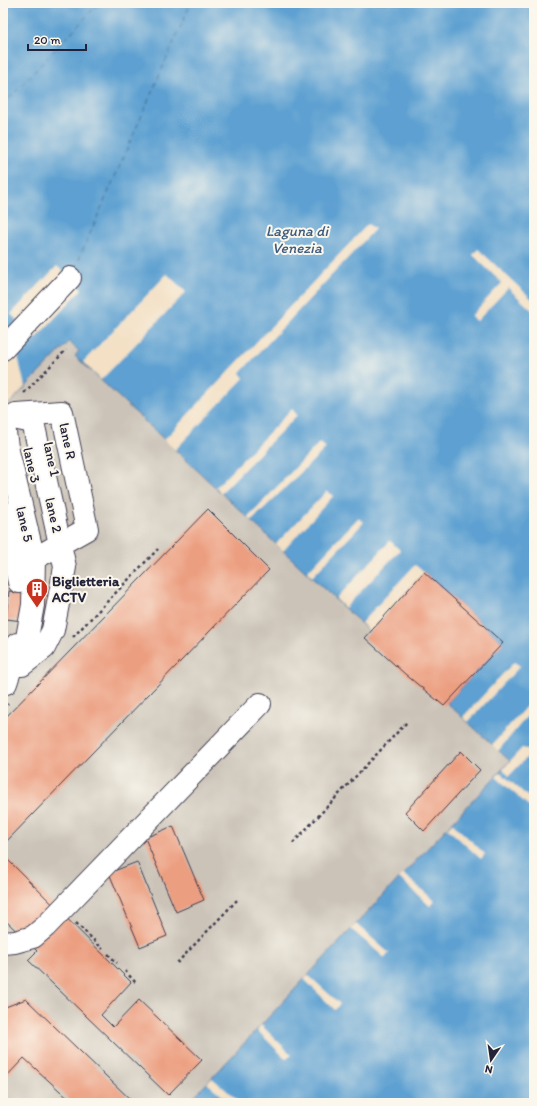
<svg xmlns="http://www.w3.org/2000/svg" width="537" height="1106" viewBox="0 0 537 1106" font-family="Itim,sans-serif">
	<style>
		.industrial { fill: #cbc3b8 }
		.water { fill: #5da0d1; stroke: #406186 }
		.pier { fill: #f3e0c5 }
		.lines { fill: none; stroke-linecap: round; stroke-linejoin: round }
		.ferry { stroke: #3d5b7e; stroke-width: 1; stroke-dasharray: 5 4; stroke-linecap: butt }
		.building { fill: #ec9e80 }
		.minor-casing { stroke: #413e50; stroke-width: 24 }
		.path { stroke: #413e50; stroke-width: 2.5; stroke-dasharray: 3 3; stroke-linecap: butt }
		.minor { stroke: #fff; stroke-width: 22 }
		.labels { text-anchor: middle; stroke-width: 4; stroke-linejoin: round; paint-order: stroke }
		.street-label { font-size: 14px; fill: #22223b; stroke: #fbf7ec }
		.poi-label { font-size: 14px; font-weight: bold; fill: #22223b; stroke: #fbf7ec; text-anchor: start }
		.water-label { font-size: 15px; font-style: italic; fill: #3d5b7e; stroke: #fbf7ec }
	</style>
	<rect width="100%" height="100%" fill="#fbf7ec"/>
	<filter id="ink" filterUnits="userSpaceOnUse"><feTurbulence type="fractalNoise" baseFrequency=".025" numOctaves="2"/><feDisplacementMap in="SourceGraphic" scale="8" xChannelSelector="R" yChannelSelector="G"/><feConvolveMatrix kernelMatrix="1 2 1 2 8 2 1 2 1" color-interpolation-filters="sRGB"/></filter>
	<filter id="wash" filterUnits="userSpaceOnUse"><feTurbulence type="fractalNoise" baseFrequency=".012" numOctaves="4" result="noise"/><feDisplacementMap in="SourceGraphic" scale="16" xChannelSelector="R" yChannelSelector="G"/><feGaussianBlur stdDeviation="0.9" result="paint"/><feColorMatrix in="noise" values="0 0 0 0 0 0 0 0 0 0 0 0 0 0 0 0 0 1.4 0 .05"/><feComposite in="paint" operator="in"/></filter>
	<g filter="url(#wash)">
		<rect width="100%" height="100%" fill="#f3e0c5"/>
		<path class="industrial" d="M68 342 79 351 75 356 175 450 370 632 424 572 503 643 447 703 510 761 308 975 207 1083 187 1103H3V410Z"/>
		<path class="water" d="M3 3H534V1103H187L207 1083 308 975 510 761 447 703 503 643 424 572 370 632 75 356 79 351 69 342 3 410Z"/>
		<path class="pier" d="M368 224 375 229 240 373 244 378 175 450 164 440Z
			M478 249 534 301V312L508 288 477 321 471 316 502 283 473 255Z
			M57 266 82 289 35 339 28 332 21 340 25 343 17 352 25 387 3 410V329L6 326 10 330 18 321 11 314Z
			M167 274 186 292 101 380 83 362Z
			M292 409 297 415 221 493 216 487Z
			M320 442 326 448 251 521 248 517Z
			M327 491 333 496 283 551 276 544Z
			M358 518 364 522 312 577 307 572Z
			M390 541 400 550 345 608 336 599Z
			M415 565 424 572 370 632 361 623Z
			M514 662 520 666 468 722 463 717Z
			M530 702H534V708L498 751 492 745Z
			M522 748 534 751V759L527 757 509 776 503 769Z
			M500 772 534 802V803L530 807 496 777Z
			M452 823 485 854 481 859 447 828Z
			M403 874 435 901 430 906 399 878Z
			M356 924 389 953 385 958 351 929Z
			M308 975 340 1004 335 1010 304 979Z
			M261 1025 292 1055 286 1059 257 1030Z
			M212 1078 241 1103H231L207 1083Z"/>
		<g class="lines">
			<path class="ferry" d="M3 105 99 3
				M75 268 191 3"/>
		</g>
		<g id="blocks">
			<path class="building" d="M208 509 269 570 3 845V720Z
				M424 572 503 643 444 706 405 674 365 638Z
				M9 591 68 598 65 626 6 619Z
				M461 751 480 770 424 831 405 812Z
				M173 826 204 900 176 912 145 838Z
				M3 855 131 982 101 1015 113 1027 139 1000 202 1060 168 1095 28 960 37 951 3 918Z
				M137 862 167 936 140 947 109 873Z
				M26 999 134 1103H73L24 1058 3 1080V1008Z"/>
		</g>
	</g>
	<g filter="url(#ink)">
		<use href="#blocks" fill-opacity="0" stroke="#413e50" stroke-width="1"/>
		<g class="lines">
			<g class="minor-casing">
				<path id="minor" d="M3 349 70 278
					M16 415 62 412 87 529 16 569
					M3 416 33 422 65 567 53 630 44 648 22 665
					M3 418 7 447 34 559 33 605 22 665
					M3 512 16 569 19 582
					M6 683 17 650V644
					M3 943 15 942 33 937 46 926 260 704"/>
			</g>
			<path class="path" d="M24 393 66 350
				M73 637 158 549
				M3 709 8 704
				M293 843 408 721
				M76 923 103 949
				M108 954 117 963
				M177 963 239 898
				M125 971 137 984"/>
			<use href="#minor" class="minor"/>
		</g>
	</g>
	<defs>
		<g id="building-pin" transform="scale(1.15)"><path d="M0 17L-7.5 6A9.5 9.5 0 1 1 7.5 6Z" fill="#c8321e" stroke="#fbf7ec"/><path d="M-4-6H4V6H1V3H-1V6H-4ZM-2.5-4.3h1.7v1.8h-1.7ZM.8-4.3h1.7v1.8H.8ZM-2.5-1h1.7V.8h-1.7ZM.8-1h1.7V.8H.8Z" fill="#fff"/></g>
	</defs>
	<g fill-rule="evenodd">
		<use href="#building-pin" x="37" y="589"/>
	</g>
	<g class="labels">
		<g class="street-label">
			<text transform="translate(68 441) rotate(78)" y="5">lane R</text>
			<text transform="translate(52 459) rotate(78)" y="5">lane 1</text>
			<text transform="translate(32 465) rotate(77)" y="5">lane 3</text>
			<text transform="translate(54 515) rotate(77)" y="5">lane 2</text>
			<text transform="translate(25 524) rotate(77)" y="5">lane 5</text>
		</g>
		<g class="poi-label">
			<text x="52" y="586">Biglietteria<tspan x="52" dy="16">ACTV</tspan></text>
		</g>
		<g class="water-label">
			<text x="297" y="236">Laguna di<tspan x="297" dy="17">Venezia</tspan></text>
		</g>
	</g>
	<rect width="537" height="1106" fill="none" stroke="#fbf7ec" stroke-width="16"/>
	<g transform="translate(491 1060) rotate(193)" stroke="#fbf7ec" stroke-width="3" paint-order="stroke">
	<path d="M0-3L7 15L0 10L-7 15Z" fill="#22223b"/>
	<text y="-6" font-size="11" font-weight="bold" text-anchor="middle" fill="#22223b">N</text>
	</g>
	<path d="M28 44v6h58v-6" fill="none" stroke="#22223b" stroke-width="2"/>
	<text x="34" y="44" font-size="12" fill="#22223b" stroke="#fbf7ec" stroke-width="3" paint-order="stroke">20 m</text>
</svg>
